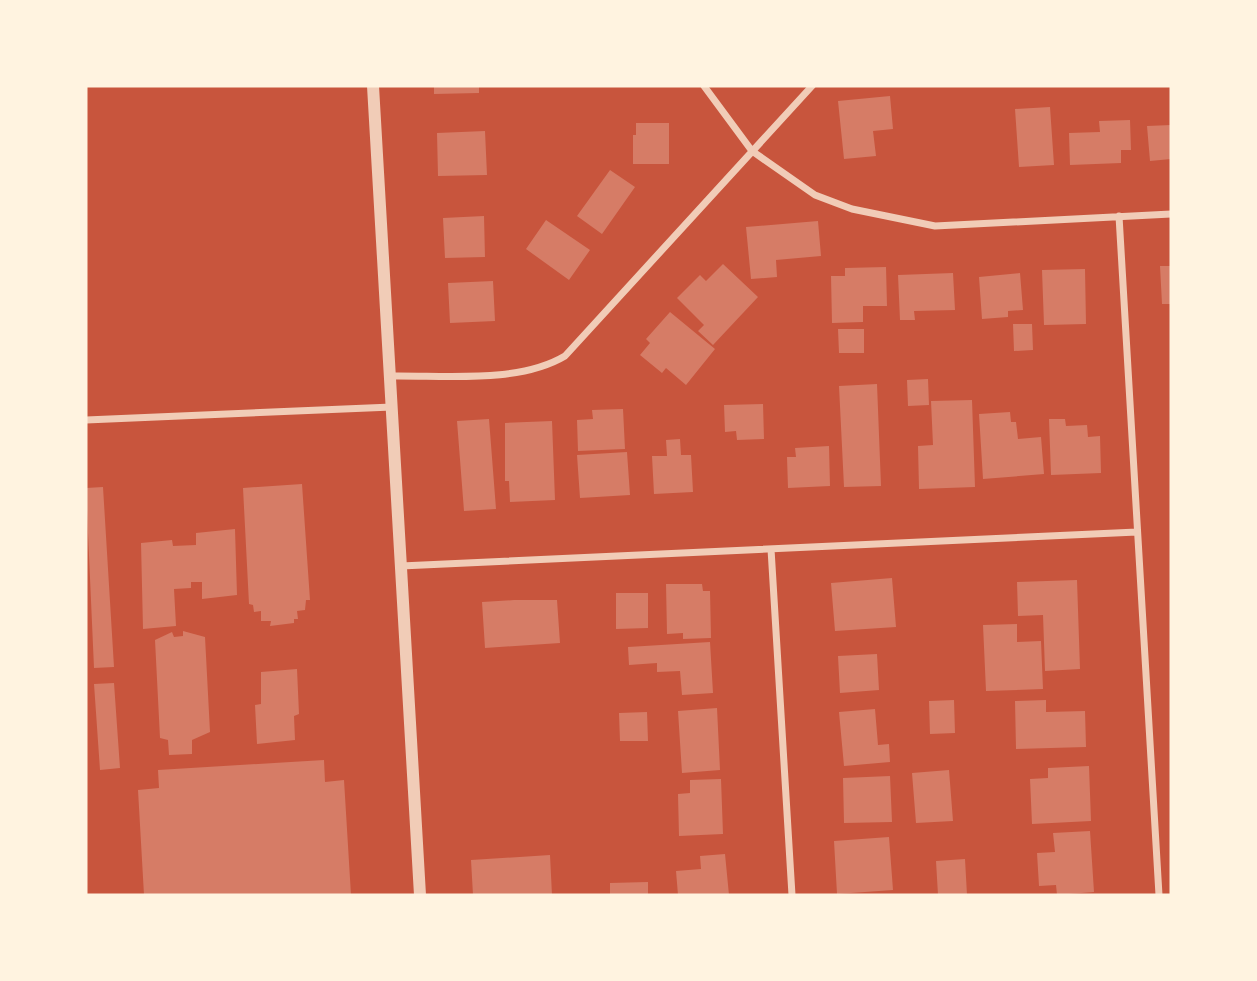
<svg xmlns="http://www.w3.org/2000/svg" width="1257" height="981" viewBox="0 0 1257 981" font-family="Roboto,sans-serif">
	<style>
		.building { fill: #d67c66 }
		.lines { fill: none; stroke-linecap: round; stroke-linejoin: round }
		.minor { stroke: #f1ccb7; stroke-width: 7 }
		.tertiary { stroke: #f1ccb7; stroke-width: 12 }
	</style>
	<rect width="100%" height="100%" fill="#c8553d"/>
	<path class="building" d="M434 86H479V93L434 94Z
		M890 96 893 129 873 131 876 156 844 159 838 101Z
		M1050 107 1054 165 1019 167 1015 109Z
		M1130 120 1131 150H1121V163L1070 165 1069 133 1100 132 1099 121Z
		M636 123H669V164H633V135H636Z
		M1171 125V159L1150 161 1147 126Z
		M485 131 487 175 438 176 437 133Z
		M610 170 635 187 602 234 577 216Z
		M484 216 485 257 445 258 443 218Z
		M546 220 590 250 569 280 526 249Z
		M818 221 821 256 776 260 777 277 751 279 746 227Z
		M723 264 758 297 713 345 698 331 704 325 677 298 700 275 706 281Z
		M1160 266H1171V304H1162Z
		M886 267 887 306H863V322L832 323 831 276H845V268Z
		M1085 269 1086 324 1044 325 1042 270Z
		M953 273 955 310 914 311 915 320H900L898 275Z
		M1020 273 1023 310 1008 311V317L982 319 979 277Z
		M493 281 495 321 450 323 448 283Z
		M670 312 715 349 686 385 666 368 662 373 640 355 650 343 646 339Z
		M1013 324H1032L1033 350 1014 351Z
		M838 329H864V353H839Z
		M928 379 929 405 908 406 907 380Z
		M877 384 881 486 844 487 839 386Z
		M972 400 975 487 919 489 918 446 933 445 931 401Z
		M763 404 764 439 737 440 736 431 725 432 724 405Z
		M623 409 625 449 578 451 577 420 593 419 592 410Z
		M1010 412 1011 422H1016L1018 439 1041 437 1044 474 983 479 979 414Z
		M489 419 496 509 464 511 457 421Z
		M1049 419H1065L1066 426 1087 425 1088 437 1100 436 1101 473 1051 475Z
		M552 421 555 500 510 502 509 481H505V423Z
		M680 439 681 455H691L693 492 654 494 652 456H667L666 440Z
		M829 446 830 486 788 488 787 457H796L795 448Z
		M627 452 630 495 580 498 577 455Z
		M302 484 310 600H306L305 610 297 611 298 619H294V623L270 626 271 621H261V611L254 612 253 605 249 604 243 488Z
		M103 487 114 667 94 668 86 488Z
		M235 529 237 595 202 599V582H191V588L174 589 176 626 143 629 141 543 172 540 173 546 196 545V533Z
		M892 578 896 627 835 631 831 583Z
		M1077 580 1080 669 1045 671 1043 615 1018 616 1017 582Z
		M666 584H702L703 591H710L711 638 683 639V633L667 634Z
		M616 593H648V628L616 629Z
		M514 600H557L560 643 485 648 482 602Z
		M1017 624V642L1041 641 1043 689 986 691 983 625Z
		M183 631 205 637 210 732 192 740V754L169 755 168 740 160 738 155 640 172 632 174 637 183 636Z
		M710 642 713 693 682 695 680 671 657 672V663L629 665 628 647Z
		M877 654 879 690 840 693 838 656Z
		M297 669 299 714 294 716 295 740 257 744 255 705 261 704V672Z
		M114 683 120 768 100 770 94 684Z
		M954 700 955 733 930 734 929 701Z
		M1046 700V712L1085 711 1086 747 1016 749 1015 701Z
		M717 708 720 770 682 773 678 711Z
		M875 709 878 745 889 744 890 762 844 766 839 712Z
		M647 712 648 741H620L619 713Z
		M324 760 325 782 344 780 351 895H144L138 790 159 788 158 770Z
		M1089 766 1091 821 1032 824 1030 779 1048 778V768Z
		M949 770 953 821 916 823 912 773Z
		M890 776 892 822 844 823 843 778Z
		M721 779 723 834 679 836 678 794 690 793V780Z
		M1090 831 1094 892 1057 895 1056 885 1039 886 1037 853 1055 852 1053 833Z
		M889 837 893 890 837 894 834 841Z
		M725 854 729 895H678L676 871 701 869 700 856Z
		M550 855 552 895H473L471 860Z
		M965 859 967 895H938L936 861Z
		M648 882V895H610V883Z"/>
	<g class="lines">
		<path class="minor" d="M704 86 752 151 815 195 852 209 935 226 1171 214
			M1119 216 1159 895
			M390 376C445 375 518 384 565 356L812 86
			M86 420 392 407
			M771 549 792 895
			M401 566 1137 532"/>
		<path class="tertiary" d="M373 86 420 895"/>
	</g>
	<rect width="1257" height="981" fill="none" stroke="#fff3e0" stroke-width="175"/>
</svg>
